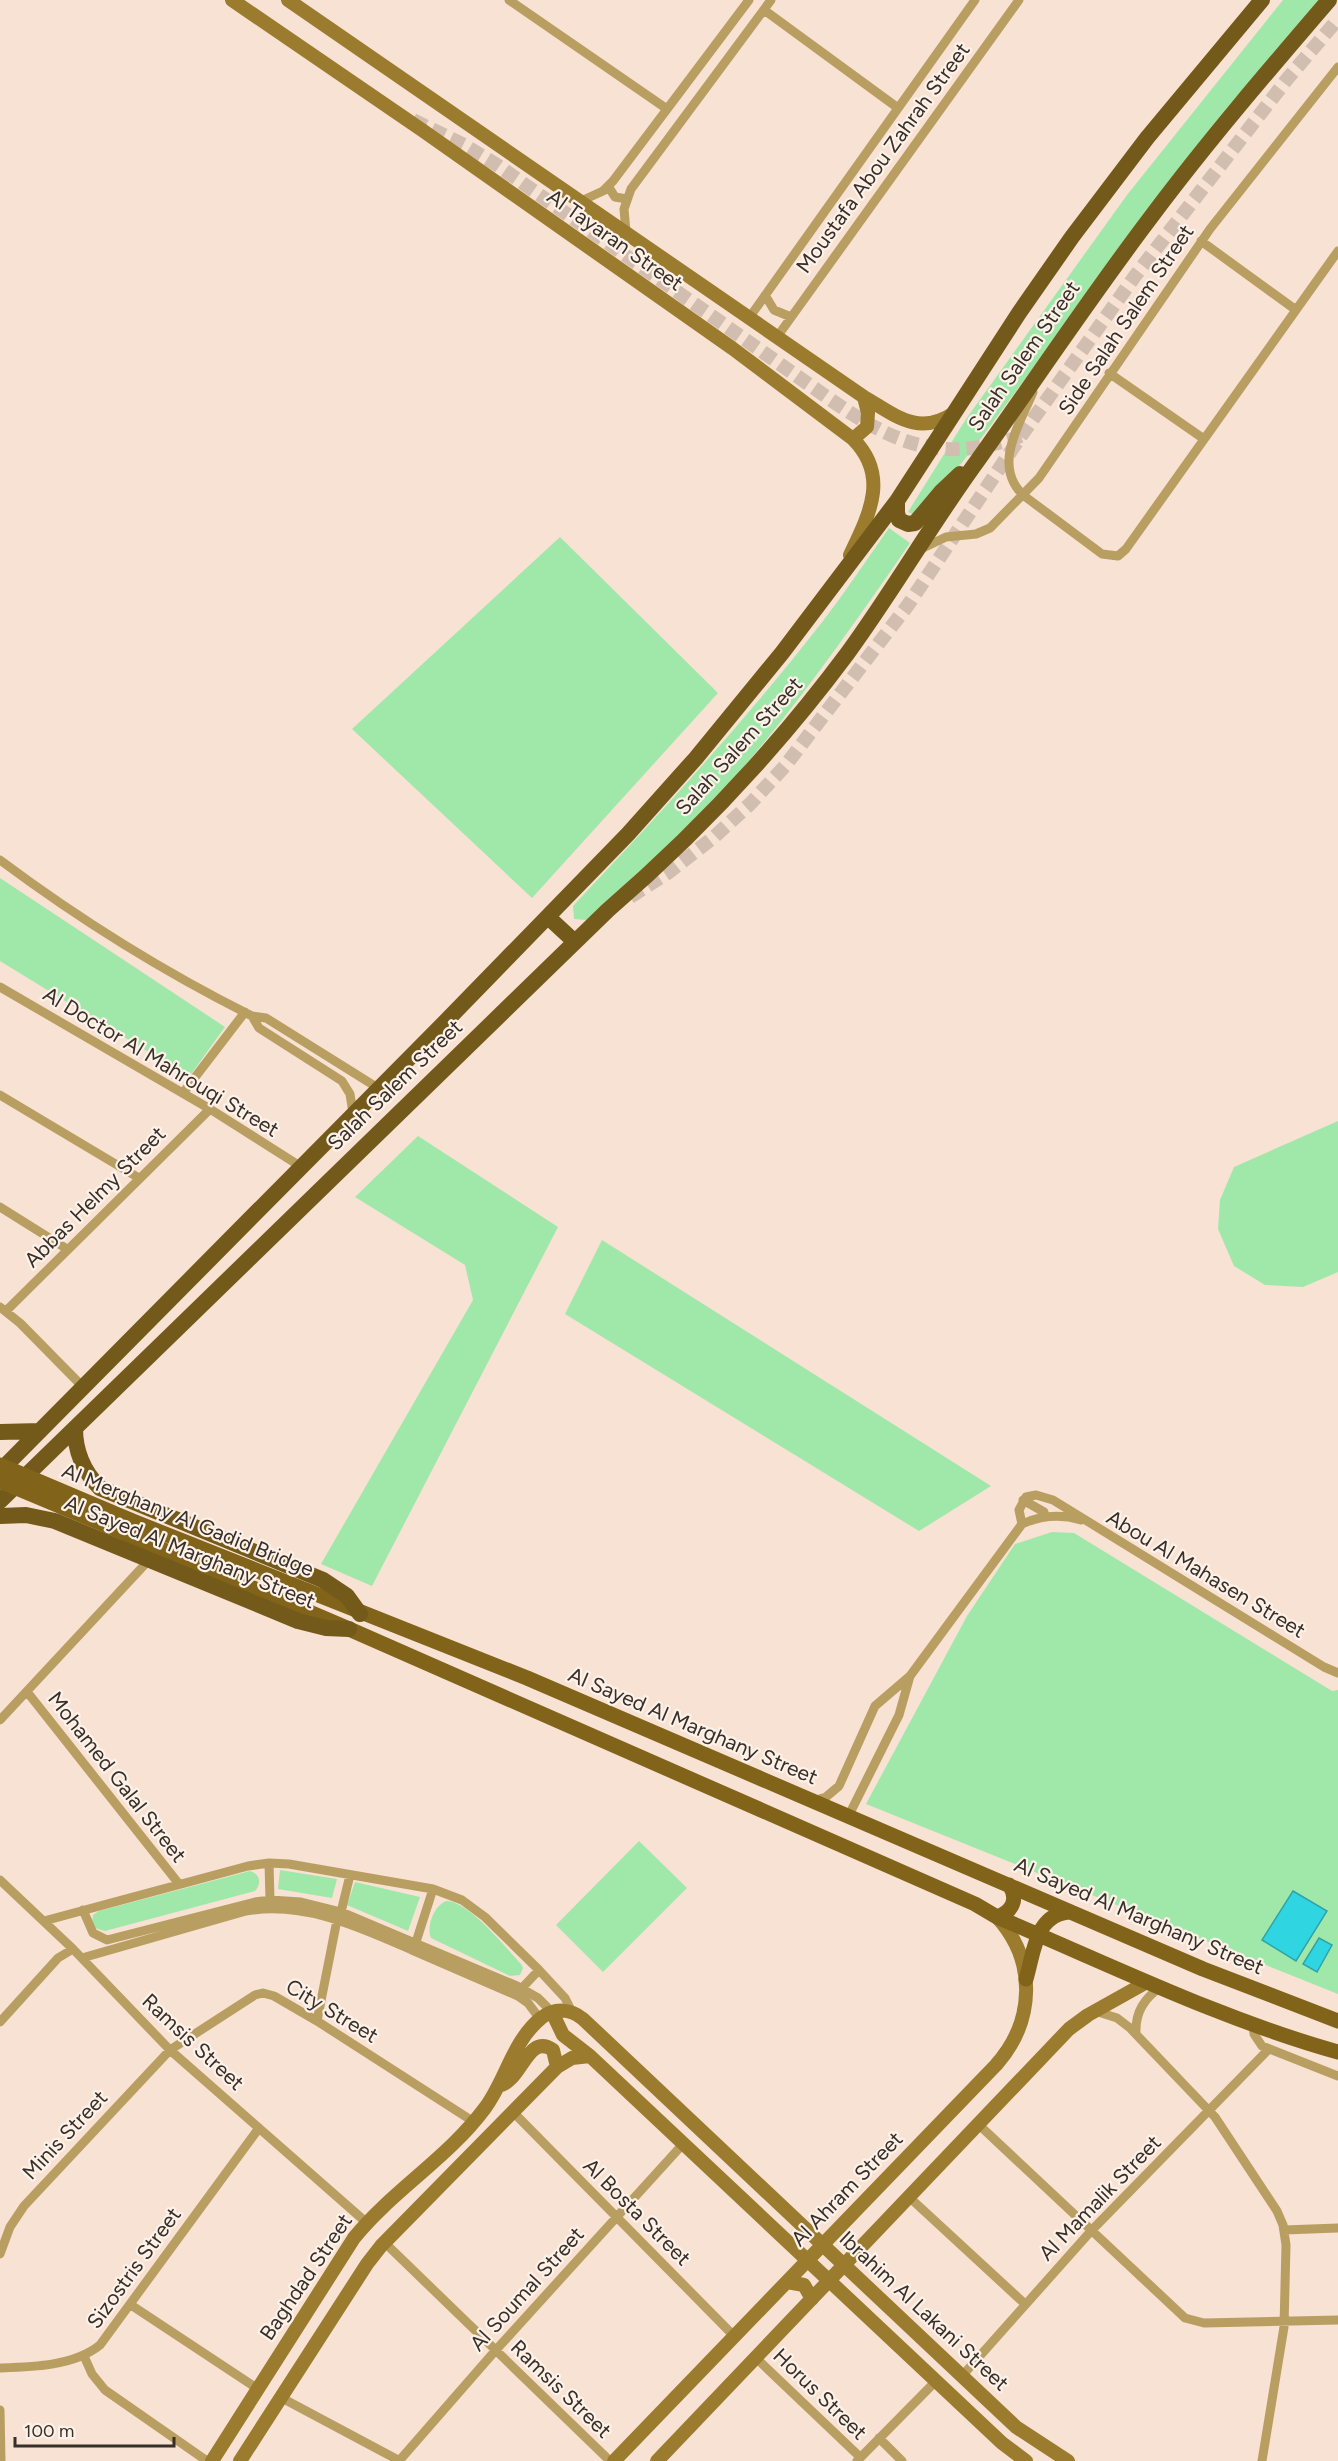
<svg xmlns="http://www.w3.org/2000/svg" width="1338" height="2461" viewBox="0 0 1338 2461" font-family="Figtree,sans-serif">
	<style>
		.green { fill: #a0e8aa }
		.water { fill: #2fd5e0; stroke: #31a3a9; stroke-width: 1.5 }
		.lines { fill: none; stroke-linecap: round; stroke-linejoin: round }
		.secondary-tunnel { stroke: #d1beb1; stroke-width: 14; stroke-dasharray: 14 7; stroke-linecap: butt }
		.minor { stroke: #b99e62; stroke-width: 9 }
		.secondary { stroke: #9b7b2e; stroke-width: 14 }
		.primary { stroke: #816419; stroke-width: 15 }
		.trunk { stroke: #745a1a; stroke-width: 16 }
		.primary-bridge { stroke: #816419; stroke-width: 15 }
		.labels { text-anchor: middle; stroke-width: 4.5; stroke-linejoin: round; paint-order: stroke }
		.street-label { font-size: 21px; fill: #372f29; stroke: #fdf1e8 }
	</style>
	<rect width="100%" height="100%" fill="#f7e2d3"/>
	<path class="green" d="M1283 0H1320L1186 162 982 437 919 517 908 512 966 419 1127 195Z
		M889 528 910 543C844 639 776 736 695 821 661 856 623 887 587 920L574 919 573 906C660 814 745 721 823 621 846 591 867 559 889 528Z
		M560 537 718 693 532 898 352 729Z
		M0 878 225 1027 189 1077 0 961Z
		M1338 1121V1272L1303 1287 1265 1285 1234 1266 1218 1229 1220 1200 1234 1167Z
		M418 1136 558 1227 372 1586 321 1564 473 1300 465 1265 355 1197Z
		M602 1240 991 1486 919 1531 565 1314Z
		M1052 1532 1074 1533 1332 1691 1338 1690V1994L866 1804 967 1616 1015 1544Z
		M639 1841 687 1888 603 1972 556 1925Z
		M280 1870 337 1879 332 1898 278 1889Z
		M250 1871C260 1874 262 1883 255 1891L105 1931 95 1928 92 1922 93 1915 99 1911Z
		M355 1882 420 1897 408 1931 347 1905Z
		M446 1901C469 1901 505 1947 521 1964L523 1968 520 1975 510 1976 431 1938C426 1926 434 1906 446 1901Z"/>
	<path class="water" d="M1293 1891 1327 1911 1296 1961 1262 1940Z
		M1319 1938 1332 1945 1317 1972 1303 1964Z"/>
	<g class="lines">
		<path class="secondary-tunnel" d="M413 120 464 145 497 165 831 400C897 445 942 464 1021 436
			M630 897 669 872 714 837 750 804 785 766 908 605 1021 436 1135 276 1288 78 1338 19"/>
		<path class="minor" d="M509 0 667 109
			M764 10 898 108
			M608 186 615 197 627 199
			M581 201 603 191 613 181 749 0
			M626 232 624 209 631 189 771 0
			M1201 241 1296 310
			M765 295 774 310 791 317
			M749 318 975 0
			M777 337 1019 0
			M1109 373 1204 439
			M1033 392C1020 424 992 465 1023 495L1102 554 1118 556 1126 549 1338 251
			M923 548 946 537 976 534 990 528 1039 478 1210 229 1338 67
			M0 860C79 919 164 972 252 1016L266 1018 378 1088
			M0 987 210 1109 303 1168
			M252 1016 259 1028 342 1081 350 1094 353 1113
			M183 1093 245 1012
			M0 1095 139 1178
			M0 1207 67 1249
			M0 1307 20 1323 84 1388
			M6 1311 210 1109
			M1023 1500 1044 1512
			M1022 1524 1019 1510 1026 1497 1036 1495 1053 1500 1324 1667 1338 1673
			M1022 1524C1042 1515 1061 1514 1081 1520
			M28 1693 179 1884
			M0 1720 149 1560
			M813 1801 826 1797 839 1786 875 1706 910 1676 1022 1524
			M848 1817 899 1715 910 1676
			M269 1863 270 1900
			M0 1880 73 1949 170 2050 367 2223
			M83 1910 93 1933 107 1940 255 1902 270 1900 301 1902 341 1912 517 1986 538 1998 552 2012
			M341 1912 350 1875
			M44 1921 248 1866 269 1863 289 1864 433 1889 462 1900 485 1917 539 1970 565 1998 572 2012
			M416 1942 433 1889
			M82 1958 246 1911C305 1901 359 1927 412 1950 447 1965 483 1981 518 1996L528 2003 540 2019
			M522 1988 539 1970
			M1095 2011 1117 2018 1130 2028 1215 2117 1277 2211 1283 2225 1286 2245 1284 2327 1262 2461
			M317 2021 337 1920
			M0 2022 58 1958 73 1949
			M1253 2024 1254 2034 1262 2046 1338 2076
			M1136 2033C1135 2013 1144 1998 1161 1987
			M514 2113 734 2336
			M978 2124 1185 2318 1204 2323 1338 2320
			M909 2197 1025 2304
			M1284 2230 1338 2228
			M384 2242 610 2461
			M0 2254 10 2227 24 2206 170 2050 255 1995 263 1993 274 1996 317 2021 474 2122
			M131 2305 258 2389
			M84 2356 92 2374 105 2390 207 2461
			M756 2358 860 2457
			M0 2368C33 2367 74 2366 100 2345L259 2128
			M962 2376 1091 2231 1269 2049
			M280 2397 400 2461
			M0 2410 1 2461
			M879 2438 902 2461
			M399 2461 495 2351 683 2144
			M857 2461 936 2381"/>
		<path class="secondary" d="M232 0 422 130 732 348 853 439C890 476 869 515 850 555
			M288 0 864 397C895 415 918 437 954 413
			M853 439 867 427 868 413 864 397
			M552 2012 563 2035 590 2056 1002 2443 1026 2461
			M498 2086C522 2082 527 2032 553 2050L557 2067
			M787 2282 804 2285 812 2299
			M212 2461 354 2238C393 2190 448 2158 485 2108 506 2080 512 2042 541 2018 554 2008 570 2008 583 2019L1016 2427 1068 2461
			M240 2461 367 2264 381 2246 557 2067 572 2058 590 2056
			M614 2461 996 2065C1035 2021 1037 1961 997 1917
			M657 2461 1069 2029 1088 2015 1147 1982"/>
		<path class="primary" d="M130 1520 527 1678 1203 1969 1338 2021
			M124 1533 349 1629 975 1904 997 1917C1109 1964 1220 2019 1338 2052
			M997 1917C1012 1912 1019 1899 1009 1885
			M1026 1979C1034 1953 1035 1913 1071 1912"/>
		<path class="trunk" d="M897 501V513L899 520 908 524 915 523 942 491 960 474
			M548 917 575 942
			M75 1428C75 1452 83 1471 100 1488L323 1580 347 1596 360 1614
			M0 1432 40 1431
			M0 1471 450 1017 628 834 696 758 782 653 897 501 1019 313 1072 237 1147 138 1262 0
			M0 1501 608 910C696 834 777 748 847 654 893 591 932 523 978 460 1036 379 1091 296 1151 217 1207 142 1268 71 1329 0
			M0 1516 26 1515 55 1521 298 1621 326 1628 349 1629"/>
		<path class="primary-bridge" d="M0 1465 130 1520
			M0 1481 124 1533"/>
	</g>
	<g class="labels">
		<g class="street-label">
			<text transform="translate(883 158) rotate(-54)" y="7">Moustafa Abou Zahrah Street</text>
			<text transform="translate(615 240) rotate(35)" y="7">Al Tayaran Street</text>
			<text transform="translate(1126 320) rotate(-56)" y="7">Side Salah Salem Street</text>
			<text transform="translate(1024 356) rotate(-55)" y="7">Salah Salem Street</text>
			<text transform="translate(739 746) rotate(-48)" y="7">Salah Salem Street</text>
			<text transform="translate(161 1062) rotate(31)" y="7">Al Doctor Al Mahrouqi Street</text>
			<text transform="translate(395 1085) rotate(-44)" y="7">Salah Salem Street</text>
			<text transform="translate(95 1197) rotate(-45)" y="7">Abbas Helmy Street</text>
			<text transform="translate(188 1520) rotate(22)" y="7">Al Merghany Al Gadid Bridge</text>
			<text transform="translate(190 1552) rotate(22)" y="7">Al Sayed Al Marghany Street</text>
			<text transform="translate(1206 1574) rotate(31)" y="7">Abou Al Mahasen Street</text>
			<text transform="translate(693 1726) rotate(23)" y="7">Al Sayed Al Marghany Street</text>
			<text transform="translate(117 1777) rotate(52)" y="7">Mohamed Galal Street</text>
			<text transform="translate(1139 1916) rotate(23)" y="7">Al Sayed Al Marghany Street</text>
			<text transform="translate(332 2011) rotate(31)" y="7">City Street</text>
			<text transform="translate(193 2042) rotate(43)" y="7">Ramsis Street</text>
			<text transform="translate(65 2135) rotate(-47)" y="7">Minis Street</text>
			<text transform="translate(847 2189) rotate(-46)" y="7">Al Ahram Street</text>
			<text transform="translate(1100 2198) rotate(-46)" y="7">Al Mamalik Street</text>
			<text transform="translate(637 2212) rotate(45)" y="7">Al Bosta Street</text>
			<text transform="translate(134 2268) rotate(-54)" y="7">Sizostris Street</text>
			<text transform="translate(306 2277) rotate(-56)" y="7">Baghdad Street</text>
			<text transform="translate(527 2289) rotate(-48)" y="7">Al Soumal Street</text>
			<text transform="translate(924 2311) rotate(43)" y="7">Ibrahim Al Lakani Street</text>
			<text transform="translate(561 2389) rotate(44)" y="7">Ramsis Street</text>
			<text transform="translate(820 2394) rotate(44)" y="7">Horus Street</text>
		</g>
	</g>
	<path d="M15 2437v9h159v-9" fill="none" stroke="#372f29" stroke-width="3"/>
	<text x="24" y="2437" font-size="18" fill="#372f29" stroke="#fdf1e8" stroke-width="4.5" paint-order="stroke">100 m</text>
</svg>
